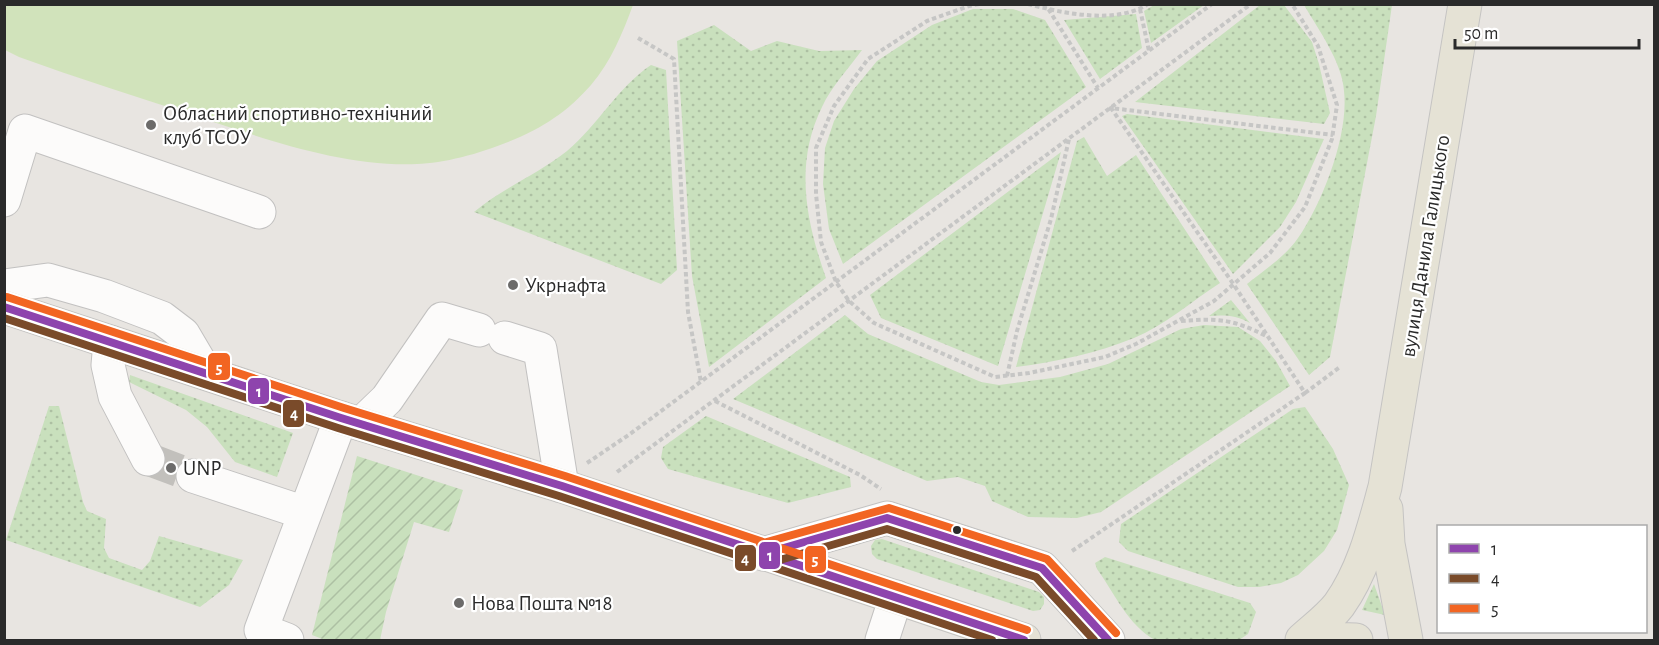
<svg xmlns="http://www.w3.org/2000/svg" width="1659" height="645" viewBox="0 0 1659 645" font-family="'Alegreya Sans',sans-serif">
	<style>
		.grass { fill: url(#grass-dots) }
		.garden { fill: url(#garden-furrows) }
		.pitch { fill: #d1e3bb }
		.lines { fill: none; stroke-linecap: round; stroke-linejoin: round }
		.minor-tunnel { stroke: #c2c0bc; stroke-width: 33; stroke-dasharray: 33 16; stroke-linecap: butt }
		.minor-casing { stroke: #c2c1c0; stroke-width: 35 }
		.major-casing { stroke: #c4c3c2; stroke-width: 35 }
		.path { stroke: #c6c6c5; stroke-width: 4; stroke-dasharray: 4.5 3; stroke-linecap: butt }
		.minor { stroke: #fcfbfa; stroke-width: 33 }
		.major { stroke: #e5e2d5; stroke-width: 33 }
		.bus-1-casing { stroke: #fff; stroke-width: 12 }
		.bus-2-casing { stroke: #fff; stroke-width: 12 }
		.bus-3-casing { stroke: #fff; stroke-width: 12 }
		.bus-1 { stroke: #8e44ad; stroke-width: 8 }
		.bus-2 { stroke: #7a4b2a; stroke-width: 8 }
		.bus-3 { stroke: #f26522; stroke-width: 8 }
		.poi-dot { fill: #6c6b6a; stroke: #fff; stroke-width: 2 }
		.bus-dot { fill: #2a2a2a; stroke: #fff; stroke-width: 2 }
		.labels { text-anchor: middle; stroke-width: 4.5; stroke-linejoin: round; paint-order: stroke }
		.poi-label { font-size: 21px; fill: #2a2a2a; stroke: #fff; text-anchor: start }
		.street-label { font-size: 21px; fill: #2a2a2a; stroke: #fff }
		.line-badge { stroke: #fff; stroke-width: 2 }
		.badge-label { font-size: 16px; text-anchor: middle; font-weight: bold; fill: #fff }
	</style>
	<defs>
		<pattern id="grass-dots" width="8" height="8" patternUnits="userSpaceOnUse" patternTransform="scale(1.5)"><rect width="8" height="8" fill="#c9e0bd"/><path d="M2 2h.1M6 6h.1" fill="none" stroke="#adc0a3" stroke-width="1.8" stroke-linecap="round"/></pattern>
		<pattern id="garden-furrows" width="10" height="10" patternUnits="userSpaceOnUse" patternTransform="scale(1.5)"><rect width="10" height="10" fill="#c9e0bd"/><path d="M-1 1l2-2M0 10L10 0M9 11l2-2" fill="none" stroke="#adc0a3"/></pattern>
	</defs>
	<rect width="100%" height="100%" fill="#e8e5e1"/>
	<path class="grass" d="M1154 5V4L1204 5 1151 43 1144 11Z
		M1260 5H1284L1312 42 1319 64 1330 113 1324 124 1135 102Z
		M1304 5H1392L1376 116 1330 357 1309 375 1247 284C1264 270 1286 256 1298 238 1323 202 1349 134 1344 91 1342 62 1318 29 1304 5Z
		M973 9H1013L1045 20 1086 87 843 264 829 229 823 184 825 148 834 121 854 89 877 61 932 25Z
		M1136 14 1142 48 1100 79 1064 20Z
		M714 25 751 51 777 41 819 51 862 50C849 68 831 87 822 107 794 164 806 221 826 278L709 367 692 276 677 41Z
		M651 65 666 70 677 270 661 284 474 212C503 188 538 174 567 151 598 125 618 87 651 65Z
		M1127 114 1324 139 1296 202 1280 227 1233 274 1122 116Z
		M1084 137 1107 176 1136 155 1220 283C1192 301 1165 325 1134 338 1097 353 1056 362 1016 367L1077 141Z
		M1061 152 998 366 881 318 870 295Z
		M1231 300 1250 323C1236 315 1224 315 1209 316Z
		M845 315 868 334 981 382 999 385 1060 377 1108 364 1181 329 1204 325 1238 327 1260 341 1276 361 1290 386 1101 512 1077 518 1028 517 992 501 985 486 958 477 927 481 733 399Z
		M130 375 293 433 277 477 235 462 207 427 186 410 129 382Z
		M49 406H59L83 502 87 511 106 519 104 548 109 558 142 570 150 561 159 536 243 560 229 585 200 607 6 540Z
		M1305 407 1333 449 1349 485 1337 530 1324 551 1298 575 1281 583 1259 587H1238L1128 551 1119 542 1121 524 1293 409Z
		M706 416 850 477 851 487 788 503 668 469 661 458 663 447Z
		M882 539 1039 592 1044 597V604L1040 610 1033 611 877 559 872 554 871 546 875 540Z
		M1105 557 1250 603 1256 612 1248 634 1239 640H1155C1128 625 1115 594 1097 569L1095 563Z
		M1374 584 1385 615 1362 610Z"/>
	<path class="garden" d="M357 456 463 490 449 532 414 522 386 612 380 640H325L312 635Z"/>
	<path class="pitch" d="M5 4H633V5C623 32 611 62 591 85 581 96 567 110 554 118 522 141 457 163 417 164 343 167 265 139 196 116 137 97 77 78 19 57L5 50Z"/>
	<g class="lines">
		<path class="minor-tunnel" d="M148 459 193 476"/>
		<g class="minor-casing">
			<path id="minor" d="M4 200 25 131 259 212
				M4 286 48 280 104 296 162 318 183 334 206 373
				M505 338 540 349 562 486
				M110 342 108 365 115 396 148 459
				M361 424 387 399 442 319 479 330
				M193 476 305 513
				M763 554 887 518 1042 568 1108 640
				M287 640 261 630 341 418
				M882 640 896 597"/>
		</g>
		<g class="major-casing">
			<path id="major" d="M4 307 341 418 562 486 1024 640
				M1386 509 1388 544 1406 640
				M1302 640C1314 629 1329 618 1339 605 1364 570 1374 527 1385 487L1465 4
				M1320 640 1326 639 1356 640"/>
		</g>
		<path class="path" d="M979 4 969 6 927 21 868 59 834 106 816 148V194L821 242 836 282 849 301 874 323 995 377 1029 373 1105 357 1136 344 1214 301 1270 253 1305 207 1332 139 1337 105 1318 46 1292 4
			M1028 4C1062 13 1116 25 1148 4
			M1043 4 1049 10 1098 88
			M1140 9 1149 51
			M638 38 674 59 688 312 701 382
			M1181 321C1218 318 1233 319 1266 336
			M1007 376 1017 331 1051 219 1069 139
			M1305 393 1340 367
			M715 401 860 475 881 489
			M587 463 630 434 1212 4
			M617 472 1251 4
			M1072 551 1305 393 1234 285 1111 108 1333 135"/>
		<use href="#minor" class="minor"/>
		<use href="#major" class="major"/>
		<g class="bus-1-casing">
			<path id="bus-1" d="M4 307 341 418 562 486 1024 640
				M763 554 887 518 1042 568 1108 640"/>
		</g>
		<g class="bus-2-casing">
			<path id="bus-2" d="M4 318 338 428 559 496 992 640
				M766 564 887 529 1036 577 1094 640"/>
		</g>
		<g class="bus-3-casing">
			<path id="bus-3" d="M7 297 344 408 565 476 1027 630
				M760 544 889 508 1047 559 1116 633"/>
		</g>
		<use href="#bus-1" class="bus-1"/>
		<use href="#bus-2" class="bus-2"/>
		<use href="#bus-3" class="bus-3"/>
	</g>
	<g class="poi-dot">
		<circle cx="151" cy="125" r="6"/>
		<circle cx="513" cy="285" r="6"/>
		<circle cx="171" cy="468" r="6"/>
		<circle cx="459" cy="603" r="6"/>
	</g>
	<circle class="bus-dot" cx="957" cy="530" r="5"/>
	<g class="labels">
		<g class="poi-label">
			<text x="163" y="120">Обласний спортивно-технічний<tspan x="163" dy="24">клуб ТСОУ</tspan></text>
			<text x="525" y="292">Укрнафта</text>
			<text x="183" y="475">UNP</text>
			<text x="471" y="610">Нова Пошта №18</text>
		</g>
		<g class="street-label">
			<text transform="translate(1425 246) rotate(-81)" y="7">вулиця Данила Галицького</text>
		</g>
	</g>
	<g class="line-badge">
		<rect x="207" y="352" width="24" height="29" rx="6" fill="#f26522"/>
		<rect x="247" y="377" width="23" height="28" rx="6" fill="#8e44ad"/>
		<rect x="282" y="399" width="23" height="29" rx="6" fill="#7a4b2a"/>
		<rect x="758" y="541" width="23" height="29" rx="6" fill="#8e44ad"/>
		<rect x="734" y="544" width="23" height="28" rx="6" fill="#7a4b2a"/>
		<rect x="804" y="545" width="23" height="29" rx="6" fill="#f26522"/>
	</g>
	<g class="badge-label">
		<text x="219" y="373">5</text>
		<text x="259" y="397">1</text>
		<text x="294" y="419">4</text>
		<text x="770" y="561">1</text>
		<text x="745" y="564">4</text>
		<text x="815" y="565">5</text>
	</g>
	<rect width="1659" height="645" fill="none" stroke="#2a2a2a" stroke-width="12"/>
	<rect x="1437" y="525" width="210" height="108" fill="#ffffff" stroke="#aaaaaa" stroke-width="1.5"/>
	<rect x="1449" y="544" width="30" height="9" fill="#8e44ad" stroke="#aaaaaa" stroke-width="1.5"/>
	<text x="1491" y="555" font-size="18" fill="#2a2a2a">1</text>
	<rect x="1449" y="574" width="30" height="9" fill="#7a4b2a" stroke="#aaaaaa" stroke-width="1.5"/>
	<text x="1491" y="585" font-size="18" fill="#2a2a2a">4</text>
	<rect x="1449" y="604" width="30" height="9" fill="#f26522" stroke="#aaaaaa" stroke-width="1.5"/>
	<text x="1491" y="615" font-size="18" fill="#2a2a2a">5</text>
	<path d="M1455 39v9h184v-9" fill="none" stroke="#2a2a2a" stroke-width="3"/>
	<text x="1464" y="39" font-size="18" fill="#2a2a2a" stroke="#ffffff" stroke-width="4.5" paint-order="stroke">50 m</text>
</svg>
